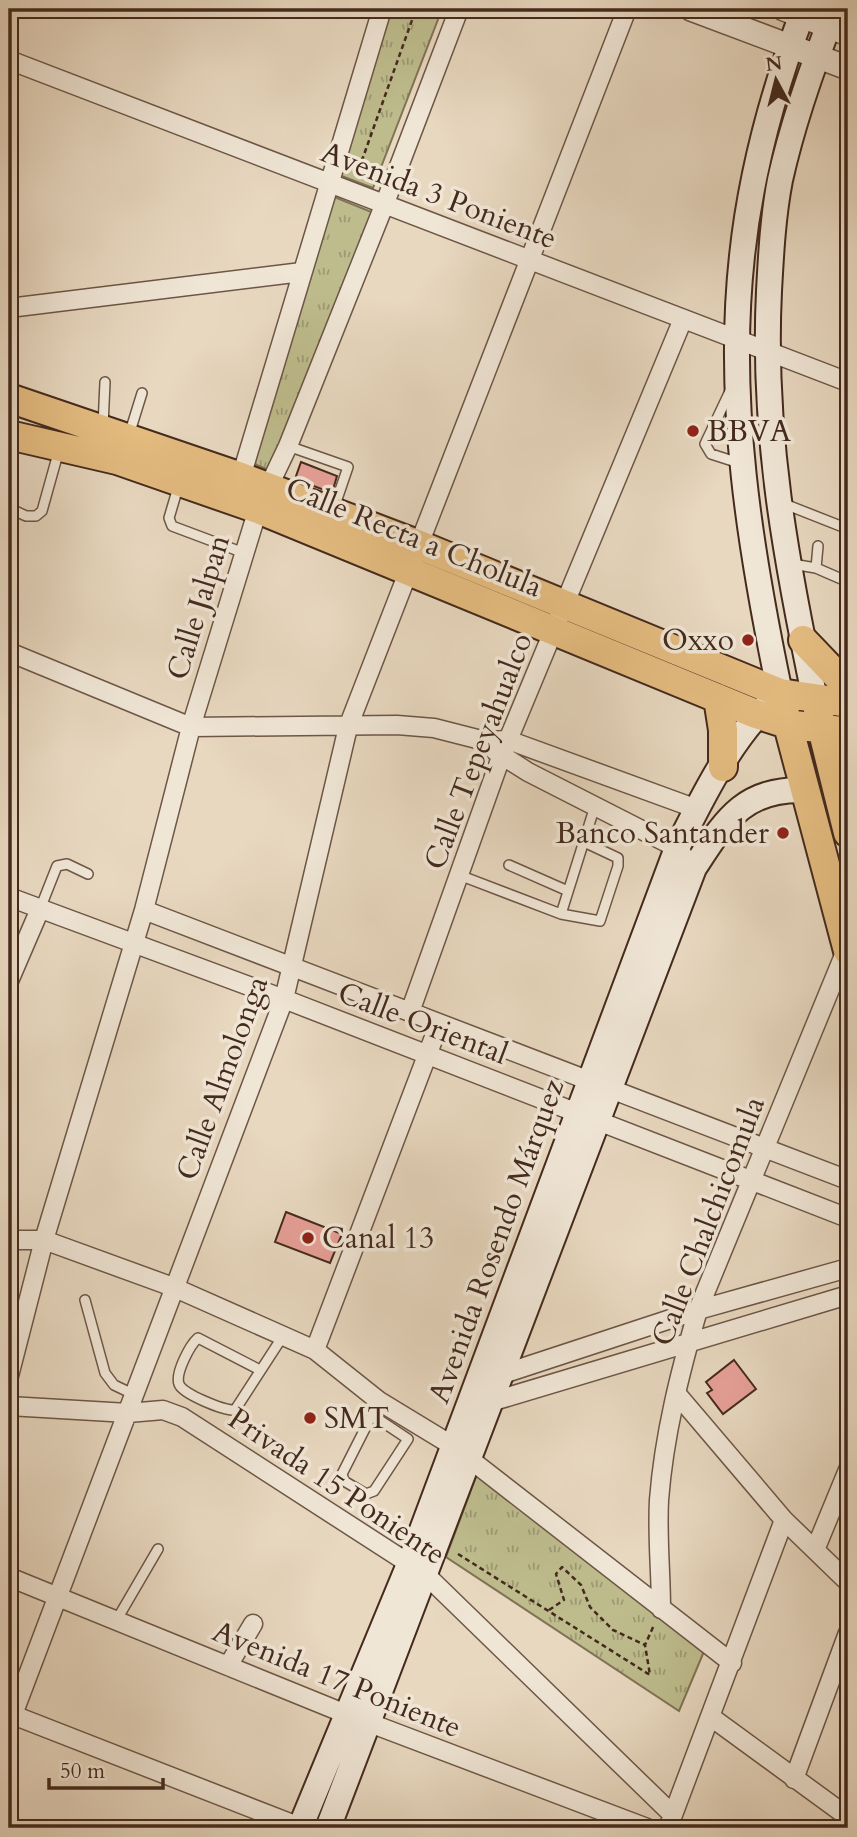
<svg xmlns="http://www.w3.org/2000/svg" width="857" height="1837" viewBox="0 0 857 1837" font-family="Cardo,serif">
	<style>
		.park { fill: url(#park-tufts); stroke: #817355; stroke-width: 2 }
		.building { fill: #e69f96; stroke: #442a1d; stroke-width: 2 }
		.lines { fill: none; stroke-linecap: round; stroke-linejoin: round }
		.service-casing { stroke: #6d5646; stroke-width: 12 }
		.minor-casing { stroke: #6d5646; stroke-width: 21 }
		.tertiary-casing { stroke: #6d5646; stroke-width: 26 }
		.secondary-casing { stroke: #442a1d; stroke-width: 28 }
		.primary-casing { stroke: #442a1d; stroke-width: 32 }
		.path { stroke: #442a1d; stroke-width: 2.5; stroke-dasharray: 5 3.5; stroke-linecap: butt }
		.service { stroke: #f0e6d6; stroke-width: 9 }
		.minor { stroke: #f0e6d6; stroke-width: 18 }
		.tertiary { stroke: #f0e6d6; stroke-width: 23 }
		.secondary { stroke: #f0e6d6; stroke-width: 24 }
		.primary { stroke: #e4bc80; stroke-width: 28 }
		.poi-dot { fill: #8f2418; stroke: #f0e6d6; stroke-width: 2.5 }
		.labels { text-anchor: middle; stroke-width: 7; stroke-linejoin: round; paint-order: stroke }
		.street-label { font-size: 30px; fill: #442a1d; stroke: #f0e6d6 }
		.poi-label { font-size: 30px; fill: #442a1d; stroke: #f0e6d6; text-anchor: start }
	</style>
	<defs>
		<pattern id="park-tufts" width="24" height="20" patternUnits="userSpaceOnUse" patternTransform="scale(1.75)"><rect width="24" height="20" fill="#bebc8d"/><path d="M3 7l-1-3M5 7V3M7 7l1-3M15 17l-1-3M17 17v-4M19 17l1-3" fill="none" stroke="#9c9973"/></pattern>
	</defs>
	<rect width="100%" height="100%" fill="#e8d8c0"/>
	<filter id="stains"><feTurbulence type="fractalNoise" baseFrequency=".00286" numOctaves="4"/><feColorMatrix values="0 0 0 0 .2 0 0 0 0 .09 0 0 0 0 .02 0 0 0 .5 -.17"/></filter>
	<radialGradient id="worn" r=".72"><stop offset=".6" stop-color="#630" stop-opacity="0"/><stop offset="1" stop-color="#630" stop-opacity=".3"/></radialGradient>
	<path class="park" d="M391 9H442L373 188 339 175Z
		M332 196 374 213 271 471 252 463Z
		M477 1474 705 1649 679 1711 446 1557Z"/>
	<path class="building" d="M301 462 337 476 332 493 295 479Z
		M286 1212 342 1234 330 1263 275 1242Z
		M734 1360 756 1389 723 1414 707 1393 712 1390 706 1382Z"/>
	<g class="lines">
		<g class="service-casing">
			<path id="service" d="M731 389 705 444 711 454 739 463
				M103 426 105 382
				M129 435 142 393
				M288 446 348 467 334 508
				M179 484 169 518 172 526 244 553
				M782 503 843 527
				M9 508 26 516H36L42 511 59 450
				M792 564 816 568 818 546
				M816 568 846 581
				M509 865 568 891
				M459 875 561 914 600 921 618 866V858L584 842
				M40 909 57 866 67 864 88 874
				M561 914 595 806
				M85 1300 105 1373 114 1385 135 1395
				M260 1370 198 1338C190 1345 175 1373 179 1384 182 1394 225 1411 235 1410L283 1336
				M372 1415 408 1439 374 1491 366 1494 344 1481 342 1474 379 1401
				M116 1621 158 1549"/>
		</g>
		<g class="minor-casing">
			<path id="minor" d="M9 60 848 382
				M9 308 302 272
				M241 477 382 9
				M9 652 191 727 397 725 434 728 485 741 508 740 697 809
				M495 751 528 772 677 848 683 855
				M9 897 284 999 848 1218
				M144 910 848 1180
				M9 981 40 909
				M410 1012 501 757 683 319
				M9 1240H44L173 1287 315 1350 379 1401 453 1446 732 1663
				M315 1350 439 1024
				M9 1376 44 1240 144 910 191 727 258 509 288 446 385 203 459 9
				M494 1377 698 1310 848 1268
				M676 1393 784 1520 848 1582
				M484 1404 848 1295
				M9 1406 128 1413 163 1410 182 1417 425 1574 673 1815
				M815 1550 848 1470
				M9 1577 346 1714 647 1828
				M661 1609C661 1573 657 1536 659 1500 664 1435 680 1372 698 1310L847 948
				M228 1666 253 1624
				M13 1715 300 1827
				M711 1717 848 1817
				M9 1725 284 999 348 727 627 9
				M794 1779 848 1633
				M668 1828 784 1520"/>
		</g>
		<g class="tertiary-casing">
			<path id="tertiary" d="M691 9 848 68
				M784 9 848 34"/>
		</g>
		<g class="secondary-casing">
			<path id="secondary" d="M815 699C786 561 762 433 769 291 771 254 773 216 780 180 793 121 813 65 835 9
				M300 1828 410 1562 677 848C704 794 734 732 780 693 750 550 726 402 742 256 751 171 774 88 804 9
				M328 1828 694 868C725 821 743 788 805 790"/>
		</g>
		<g class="primary-casing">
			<path id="primary" d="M9 398 241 477 417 544 780 693 848 703
				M9 435 117 460 258 509 756 714 787 724 848 732
				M803 640 848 687
				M718 698 723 730V767
				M784 710 848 951
				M818 712 848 833"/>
		</g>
		<path class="path" d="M356 177 416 9
			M458 1554 650 1675 645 1645 654 1625
			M549 1610 564 1600 556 1574 562 1567 581 1585 590 1607 613 1630 645 1645"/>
		<use href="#service" class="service"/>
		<use href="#minor" class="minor"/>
		<use href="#tertiary" class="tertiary"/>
		<use href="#secondary" class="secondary"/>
		<use href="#primary" class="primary"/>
	</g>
	<g class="poi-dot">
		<circle cx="693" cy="431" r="7"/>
		<circle cx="748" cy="640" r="7"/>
		<circle cx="783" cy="833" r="7"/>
		<circle cx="308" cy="1238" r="7"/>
		<circle cx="310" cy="1418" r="7"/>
	</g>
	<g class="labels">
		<g class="street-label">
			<text transform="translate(439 195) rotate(21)" y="10">Avenida 3 Poniente</text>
			<text transform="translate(414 537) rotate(22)" y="10">Calle Recta a Cholula</text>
			<text transform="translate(198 607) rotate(-73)" y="10">Calle Jalpan</text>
			<text transform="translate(478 751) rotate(-69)" y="10">Calle Tepeyahualco</text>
			<text transform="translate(423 1023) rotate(21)" y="10">Calle Oriental</text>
			<text transform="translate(222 1078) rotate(-70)" y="10">Calle Almolonga</text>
			<text transform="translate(708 1221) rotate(-69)" y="10">Calle Chalchicomula</text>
			<text transform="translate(496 1241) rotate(-70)" y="10">Avenida Rosendo Márquez</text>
			<text transform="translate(337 1486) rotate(34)" y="10">Privada 15 Poniente</text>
			<text transform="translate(337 1679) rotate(22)" y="10">Avenida 17 Poniente</text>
		</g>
		<g class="poi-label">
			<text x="707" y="441">BBVA</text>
			<text x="734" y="650" text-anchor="end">Oxxo</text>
			<text x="769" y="843" text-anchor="end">Banco Santander</text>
			<text x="322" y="1248">Canal 13</text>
			<text x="324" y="1428">SMT</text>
		</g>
	</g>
	<rect width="857" height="1837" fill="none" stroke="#e8d8c0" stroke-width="35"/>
	<rect x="10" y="10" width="836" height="1816" fill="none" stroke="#442a1d" stroke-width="3.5"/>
	<rect x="18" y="18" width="822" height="1802" fill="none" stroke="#442a1d" stroke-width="2"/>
	<g transform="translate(776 80) rotate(353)" stroke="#f0e6d6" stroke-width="5" paint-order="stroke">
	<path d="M0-5L12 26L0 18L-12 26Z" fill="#442a1d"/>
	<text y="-10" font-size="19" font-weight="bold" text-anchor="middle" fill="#442a1d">N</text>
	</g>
	<path d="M49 1778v10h114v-10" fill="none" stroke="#442a1d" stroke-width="3.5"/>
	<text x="60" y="1778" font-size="21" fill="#442a1d" stroke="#f0e6d6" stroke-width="5" paint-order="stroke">50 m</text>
	<rect width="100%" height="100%" filter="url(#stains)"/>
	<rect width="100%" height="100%" fill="url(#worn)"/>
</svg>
